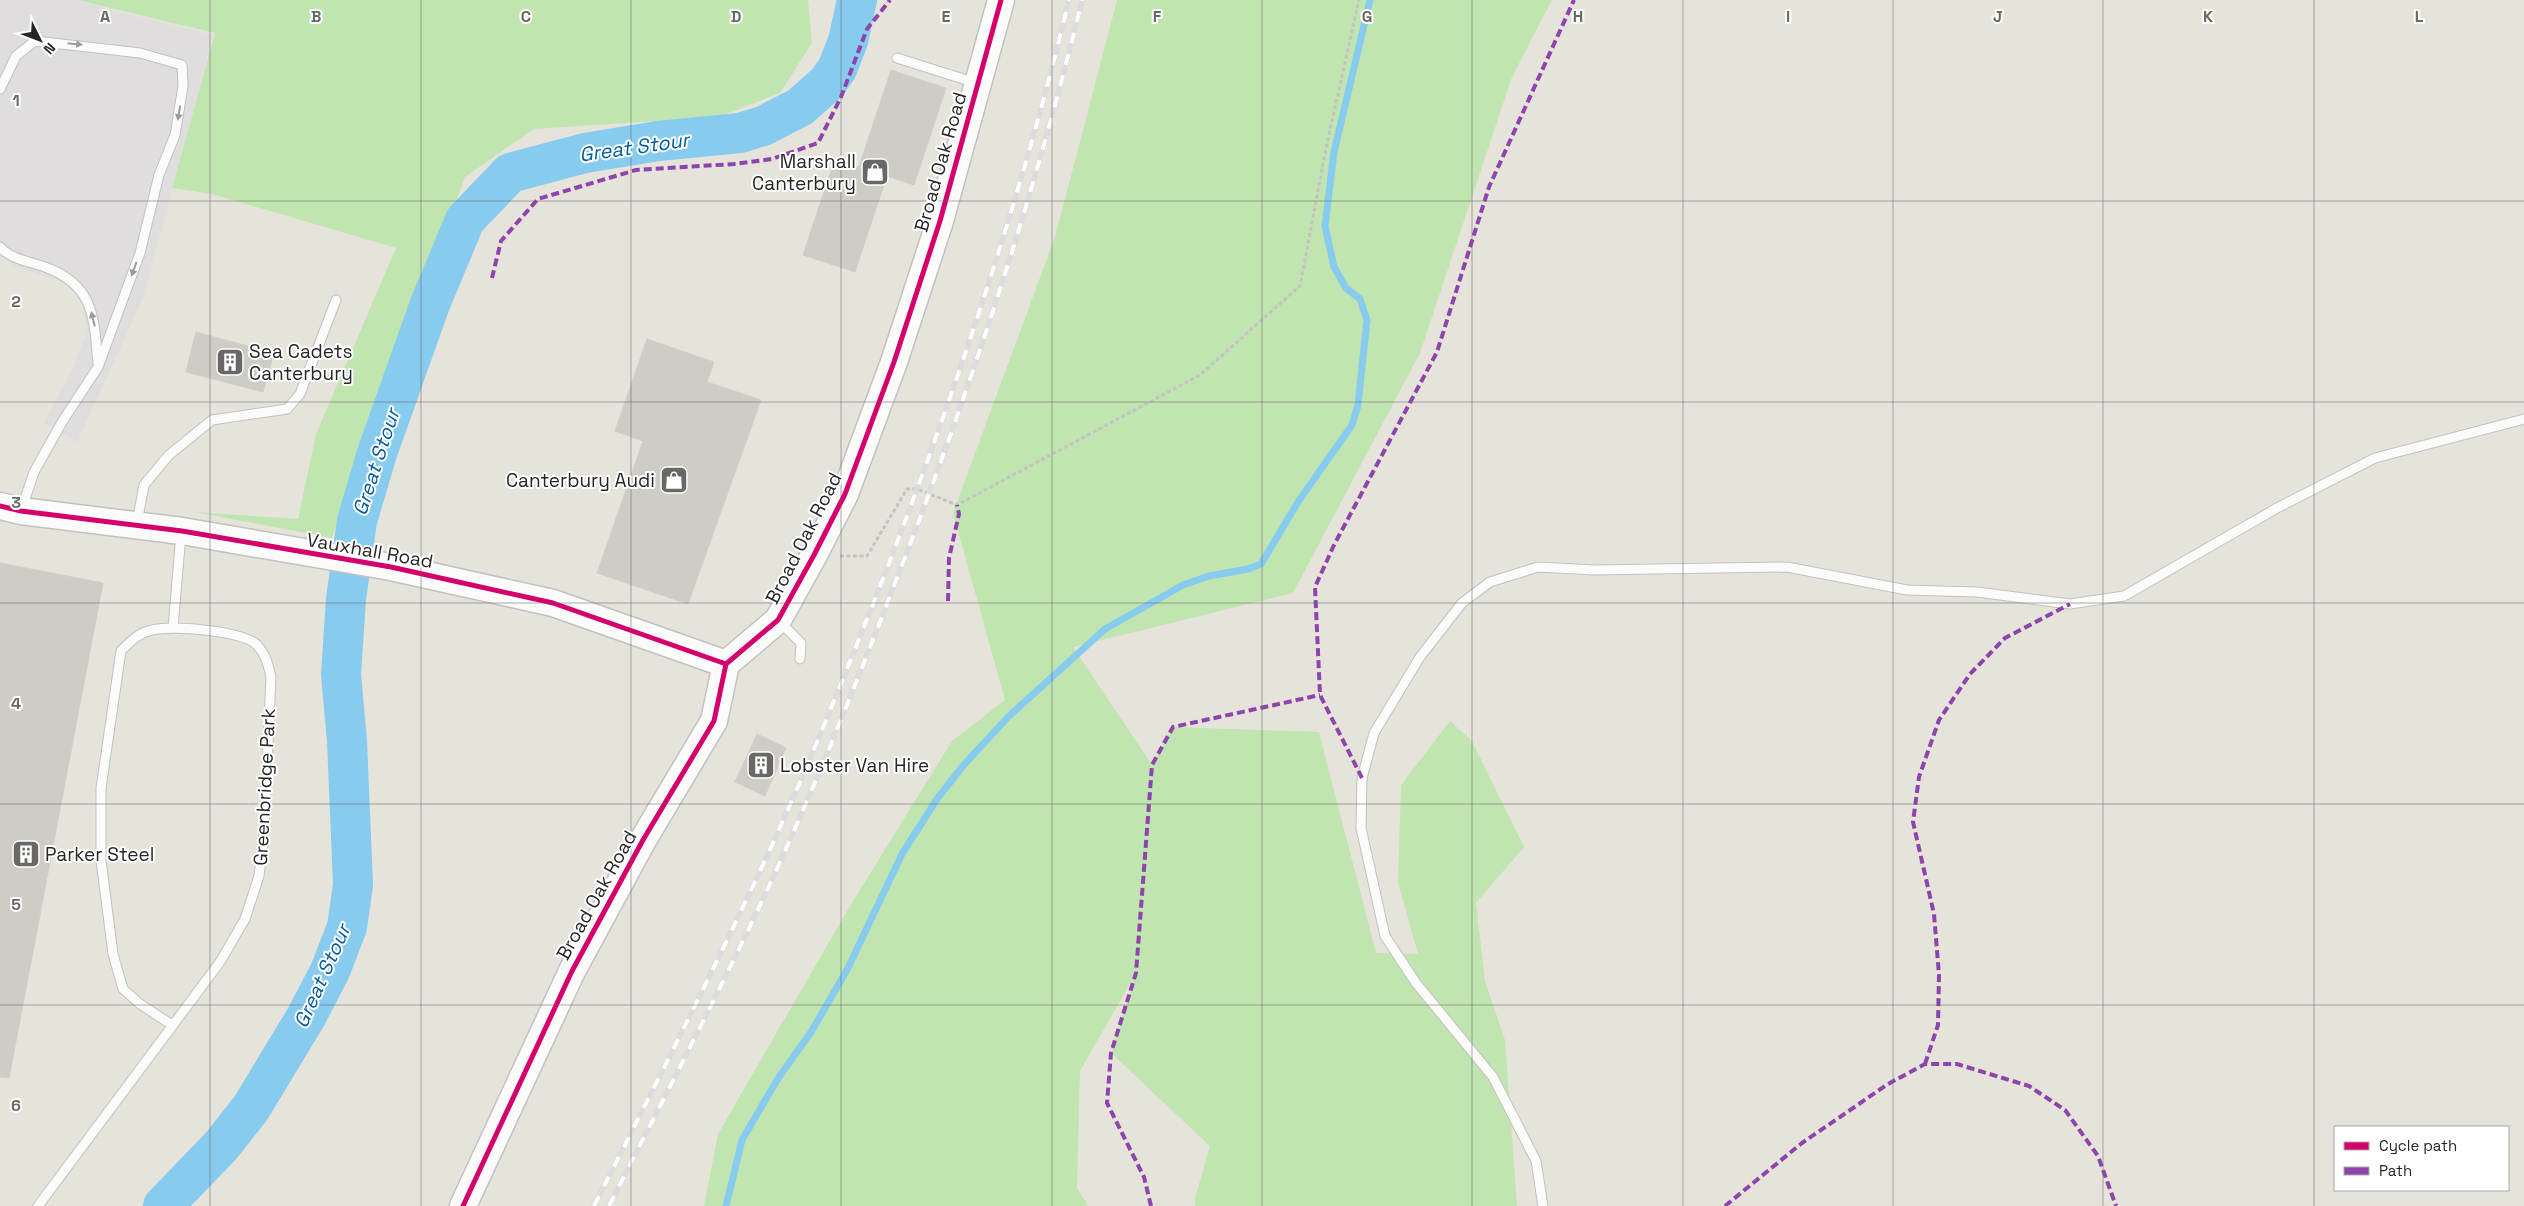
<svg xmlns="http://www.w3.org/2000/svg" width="2524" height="1206" viewBox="0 0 2524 1206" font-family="'Space Grotesk',sans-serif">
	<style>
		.industrial { fill: #e0dddf }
		.green { fill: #c1e5b0 }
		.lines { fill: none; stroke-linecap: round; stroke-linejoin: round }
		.stream { stroke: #87cbef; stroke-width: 7 }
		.river { stroke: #87cbef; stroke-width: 40 }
		.building { fill: #cfccc6; stroke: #d1cec7 }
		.lane-casing { stroke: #c2c1c2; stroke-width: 11 }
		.secondary-casing { stroke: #c2c1c2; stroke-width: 29 }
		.path { stroke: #c4c3c2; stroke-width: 3; stroke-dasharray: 4 2.5; stroke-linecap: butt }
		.lane { stroke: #fbfbfa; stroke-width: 9 }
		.secondary { stroke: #fbfbfa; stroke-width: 26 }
		.rail-casing { stroke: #dcdbdd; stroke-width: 5.5 }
		.rail { stroke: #fff; stroke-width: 4; stroke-dasharray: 11; stroke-linecap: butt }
		.quiet { stroke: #8e44ad; stroke-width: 4; stroke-dasharray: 8 4; stroke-linecap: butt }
		.cycleway-casing { stroke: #fff; stroke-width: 8 }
		.cycleway { stroke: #d6006c; stroke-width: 5 }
		.oneway { fill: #9b9b9b }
		.grid { fill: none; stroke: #696865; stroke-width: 1; stroke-opacity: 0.55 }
		.labels { text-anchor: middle; stroke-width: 4; stroke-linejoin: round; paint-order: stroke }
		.poi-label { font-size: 19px; fill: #262626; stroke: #fff; text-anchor: start }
		.street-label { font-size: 19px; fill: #262626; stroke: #fff }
		.water-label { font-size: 20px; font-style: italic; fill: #025a9f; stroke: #fff }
		.grid-label { font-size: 16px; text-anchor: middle; font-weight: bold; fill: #696865; stroke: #fff; stroke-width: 4; stroke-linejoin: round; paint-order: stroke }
	</style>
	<rect width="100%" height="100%" fill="#e6e3db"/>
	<path class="industrial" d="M0 0H74L213 35 143 298 77 442 44 423 73 368 87 332 82 300 63 282 14 266 0 256Z"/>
	<path class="green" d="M77 0H808L812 43 780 93 718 117 534 129 465 177 332 538 195 512 298 519 316 434 396 248 212 194 172 188 215 33Z
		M1117 0H1552L1512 77 1420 353 1293 593 1073 647 1152 765 1173 727 1319 732 1376 953 1418 954 1398 883 1401 785 1450 721 1472 741 1524 847 1476 903 1485 981 1505 1040 1517 1206H1195V1198L1210 1146 1111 1053 1135 975 1080 1071 1077 1188 1088 1206H704L718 1134 847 911 952 741 1005 700 953 513 1055 237Z"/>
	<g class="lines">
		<path class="stream" d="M726 1206 742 1140 777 1080 811 1032 848 968 902 854 937 799 962 767 1008 717 1105 629 1183 585 1209 576 1248 569 1261 564 1298 502 1352 425 1358 405 1367 320 1360 299 1346 288 1334 267 1325 226 1334 152 1370 0"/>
		<path class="river" d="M163 1206 221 1146 251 1108 306 1017 330 971 347 927 353 885 347 741 341 674 346 599 357 521 377 453 430 304 465 220 510 173 585 153 658 141 740 133 763 126 800 107 827 83 837 69 848 41 857 0"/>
	</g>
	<path class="building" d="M891 70 946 88 914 185 887 176 855 272 803 255 835 159 859 167Z
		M196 332 274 353 263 392 186 372Z
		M647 339 714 362 707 382 761 400 688 604 597 573 643 441 615 431Z
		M0 563 103 583 9 1078 0 1077Z
		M757 734 786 748 765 796 735 782Z"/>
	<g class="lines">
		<g class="lane-casing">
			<path id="lane" d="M897 58 976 83
				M0 89 16 56 35 41 140 53 182 65 183 86 175 135 159 175 140 253 98 367 62 422 34 472 22 508
				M0 247C12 260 29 261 45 267 95 285 94 319 98 364
				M137 523 144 485 169 455 212 420 287 409 300 394 336 300
				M780 622 801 643 800 659
				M173 628 181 534
				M38 1206 220 962 245 919 259 876 264 832 271 677C268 664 266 655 257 645 243 631 173 625 152 630 138 633 131 641 121 651L101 788V860L113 954 123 989 140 1004 172 1025
				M1543 1206 1536 1161 1493 1077 1416 983 1385 936 1361 828 1362 778 1374 733 1420 657 1462 603 1490 582 1538 567 1594 570 1787 567 1907 590 1977 592 2070 604 2124 596 2277 508 2375 458 2524 419"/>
		</g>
		<g class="secondary-casing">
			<path id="secondary" d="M0 506 21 511 182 531 391 567 553 603 726 664
				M463 1206 572 971 643 840 714 721 726 664 778 620 814 555 845 494 894 362 940 221 1001 0"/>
		</g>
		<path class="path" d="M840 556H867L907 489H917L957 505 1200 375 1300 286 1326 148 1359 0"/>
		<use href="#lane" class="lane"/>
		<use href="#secondary" class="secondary"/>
		<g class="rail-casing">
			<path id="rail" d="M594 1206C647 1101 701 996 751 890 799 790 840 687 881 584 955 393 1021 199 1069 0
				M609 1206C661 1103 715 1001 764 897 810 798 851 697 890 596 966 402 1033 203 1082 0"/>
		</g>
		<use href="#rail" class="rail"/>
		<path class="quiet" d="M492 278 501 241 538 199 636 170 734 164 772 159 818 143 841 97 867 29 890 0
			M948 601 949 558 959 514 957 505
			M1362 778 1320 695 1315 587 1334 545 1437 352 1489 187 1574 0
			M1925 1064 1938 1025 1939 975 1934 914 1913 822 1919 777 1939 720 1970 674 2005 638 2070 604
			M1151 1206 1144 1177 1107 1103 1111 1053 1136 973 1152 765 1173 727 1320 695
			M1725 1206 1802 1143 1888 1084 1925 1064H1957L2029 1086 2065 1110 2098 1156 2116 1206"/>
		<g class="cycleway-casing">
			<path id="cycleway" d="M0 506 21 511 182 531 391 567 553 603 726 664
				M463 1206 572 971 643 840 714 721 726 664 778 620 814 555 845 494 894 362 940 221 1001 0"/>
		</g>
		<use href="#cycleway" class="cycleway"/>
	</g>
	<defs><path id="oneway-solid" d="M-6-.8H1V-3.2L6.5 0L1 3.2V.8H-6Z" transform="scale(1.25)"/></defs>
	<g class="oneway">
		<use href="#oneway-solid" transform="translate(75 44) rotate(6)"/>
		<use href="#oneway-solid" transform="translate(179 113) rotate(99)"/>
		<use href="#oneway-solid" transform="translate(134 269) rotate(110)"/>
		<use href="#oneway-solid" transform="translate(93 319) rotate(-104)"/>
	</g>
	<path class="grid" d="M210 0V1206M421 0V1206M631 0V1206M841 0V1206M1052 0V1206M1262 0V1206M1472 0V1206M1683 0V1206M1893 0V1206M2103 0V1206M2314 0V1206M0 201H2524M0 402H2524M0 603H2524M0 804H2524M0 1005H2524"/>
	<defs>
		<g id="shop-square" transform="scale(1.4375)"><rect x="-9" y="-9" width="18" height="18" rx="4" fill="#696865" stroke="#fff"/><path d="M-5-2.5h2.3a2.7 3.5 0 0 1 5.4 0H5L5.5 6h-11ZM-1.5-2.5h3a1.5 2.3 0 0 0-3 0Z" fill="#fff"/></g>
		<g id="building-square" transform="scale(1.4375)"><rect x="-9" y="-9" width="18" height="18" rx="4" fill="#696865" stroke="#fff"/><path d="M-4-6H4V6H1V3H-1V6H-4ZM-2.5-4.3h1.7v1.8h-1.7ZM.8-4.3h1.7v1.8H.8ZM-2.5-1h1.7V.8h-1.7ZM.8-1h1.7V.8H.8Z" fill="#fff"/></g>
	</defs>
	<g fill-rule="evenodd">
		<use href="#shop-square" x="875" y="172"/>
		<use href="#building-square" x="230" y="362"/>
		<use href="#shop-square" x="674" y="480"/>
		<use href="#building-square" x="761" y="765"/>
		<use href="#building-square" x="26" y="854"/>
	</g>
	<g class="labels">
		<g class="poi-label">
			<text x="856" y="168" text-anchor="end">Marshall<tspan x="856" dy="22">Canterbury</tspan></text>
			<text x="249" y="358">Sea Cadets<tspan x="249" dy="22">Canterbury</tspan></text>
			<text x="655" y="487" text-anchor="end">Canterbury Audi</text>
			<text x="780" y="772">Lobster Van Hire</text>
			<text x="45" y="861">Parker Steel</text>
		</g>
		<g class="street-label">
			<text transform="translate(940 162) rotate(-74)" y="7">Broad Oak Road</text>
			<text transform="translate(803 538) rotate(-63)" y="7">Broad Oak Road</text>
			<text transform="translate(370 550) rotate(10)" y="7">Vauxhall Road</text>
			<text transform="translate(264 787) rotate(-87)" y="7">Greenbridge Park</text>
			<text transform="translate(596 895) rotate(-61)" y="7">Broad Oak Road</text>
		</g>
		<g class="water-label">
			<text transform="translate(634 147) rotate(-8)" y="7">Great Stour</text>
			<text transform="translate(376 462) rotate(-72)" y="7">Great Stour</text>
			<text transform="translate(322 976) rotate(-66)" y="7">Great Stour</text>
		</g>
	</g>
	<g class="grid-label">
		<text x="105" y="22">A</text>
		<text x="316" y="22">B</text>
		<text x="526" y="22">C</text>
		<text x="736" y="22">D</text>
		<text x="946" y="22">E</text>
		<text x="1157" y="22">F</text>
		<text x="1367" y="22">G</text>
		<text x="1578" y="22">H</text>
		<text x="1788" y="22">I</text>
		<text x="1998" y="22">J</text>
		<text x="2208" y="22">K</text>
		<text x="2419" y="22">L</text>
		<text x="16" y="106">1</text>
		<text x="16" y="307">2</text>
		<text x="16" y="508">3</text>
		<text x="16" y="709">4</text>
		<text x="16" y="910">5</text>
		<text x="16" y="1111">6</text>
	</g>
	<rect x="2334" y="1126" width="175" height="65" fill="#ffffff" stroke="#a8a8a8"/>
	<rect x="2344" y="1142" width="25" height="8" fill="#d6006c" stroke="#a8a8a8"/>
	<text x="2379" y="1151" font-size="15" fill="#262626">Cycle path</text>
	<rect x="2344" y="1167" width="25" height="8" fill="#8e44ad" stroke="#a8a8a8"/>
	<text x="2379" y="1176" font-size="15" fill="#262626">Path</text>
	<g transform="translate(40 40) rotate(132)" stroke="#ffffff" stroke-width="4" paint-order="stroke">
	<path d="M0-4L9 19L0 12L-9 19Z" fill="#262626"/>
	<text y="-8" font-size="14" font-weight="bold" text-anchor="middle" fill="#262626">N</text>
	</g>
</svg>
